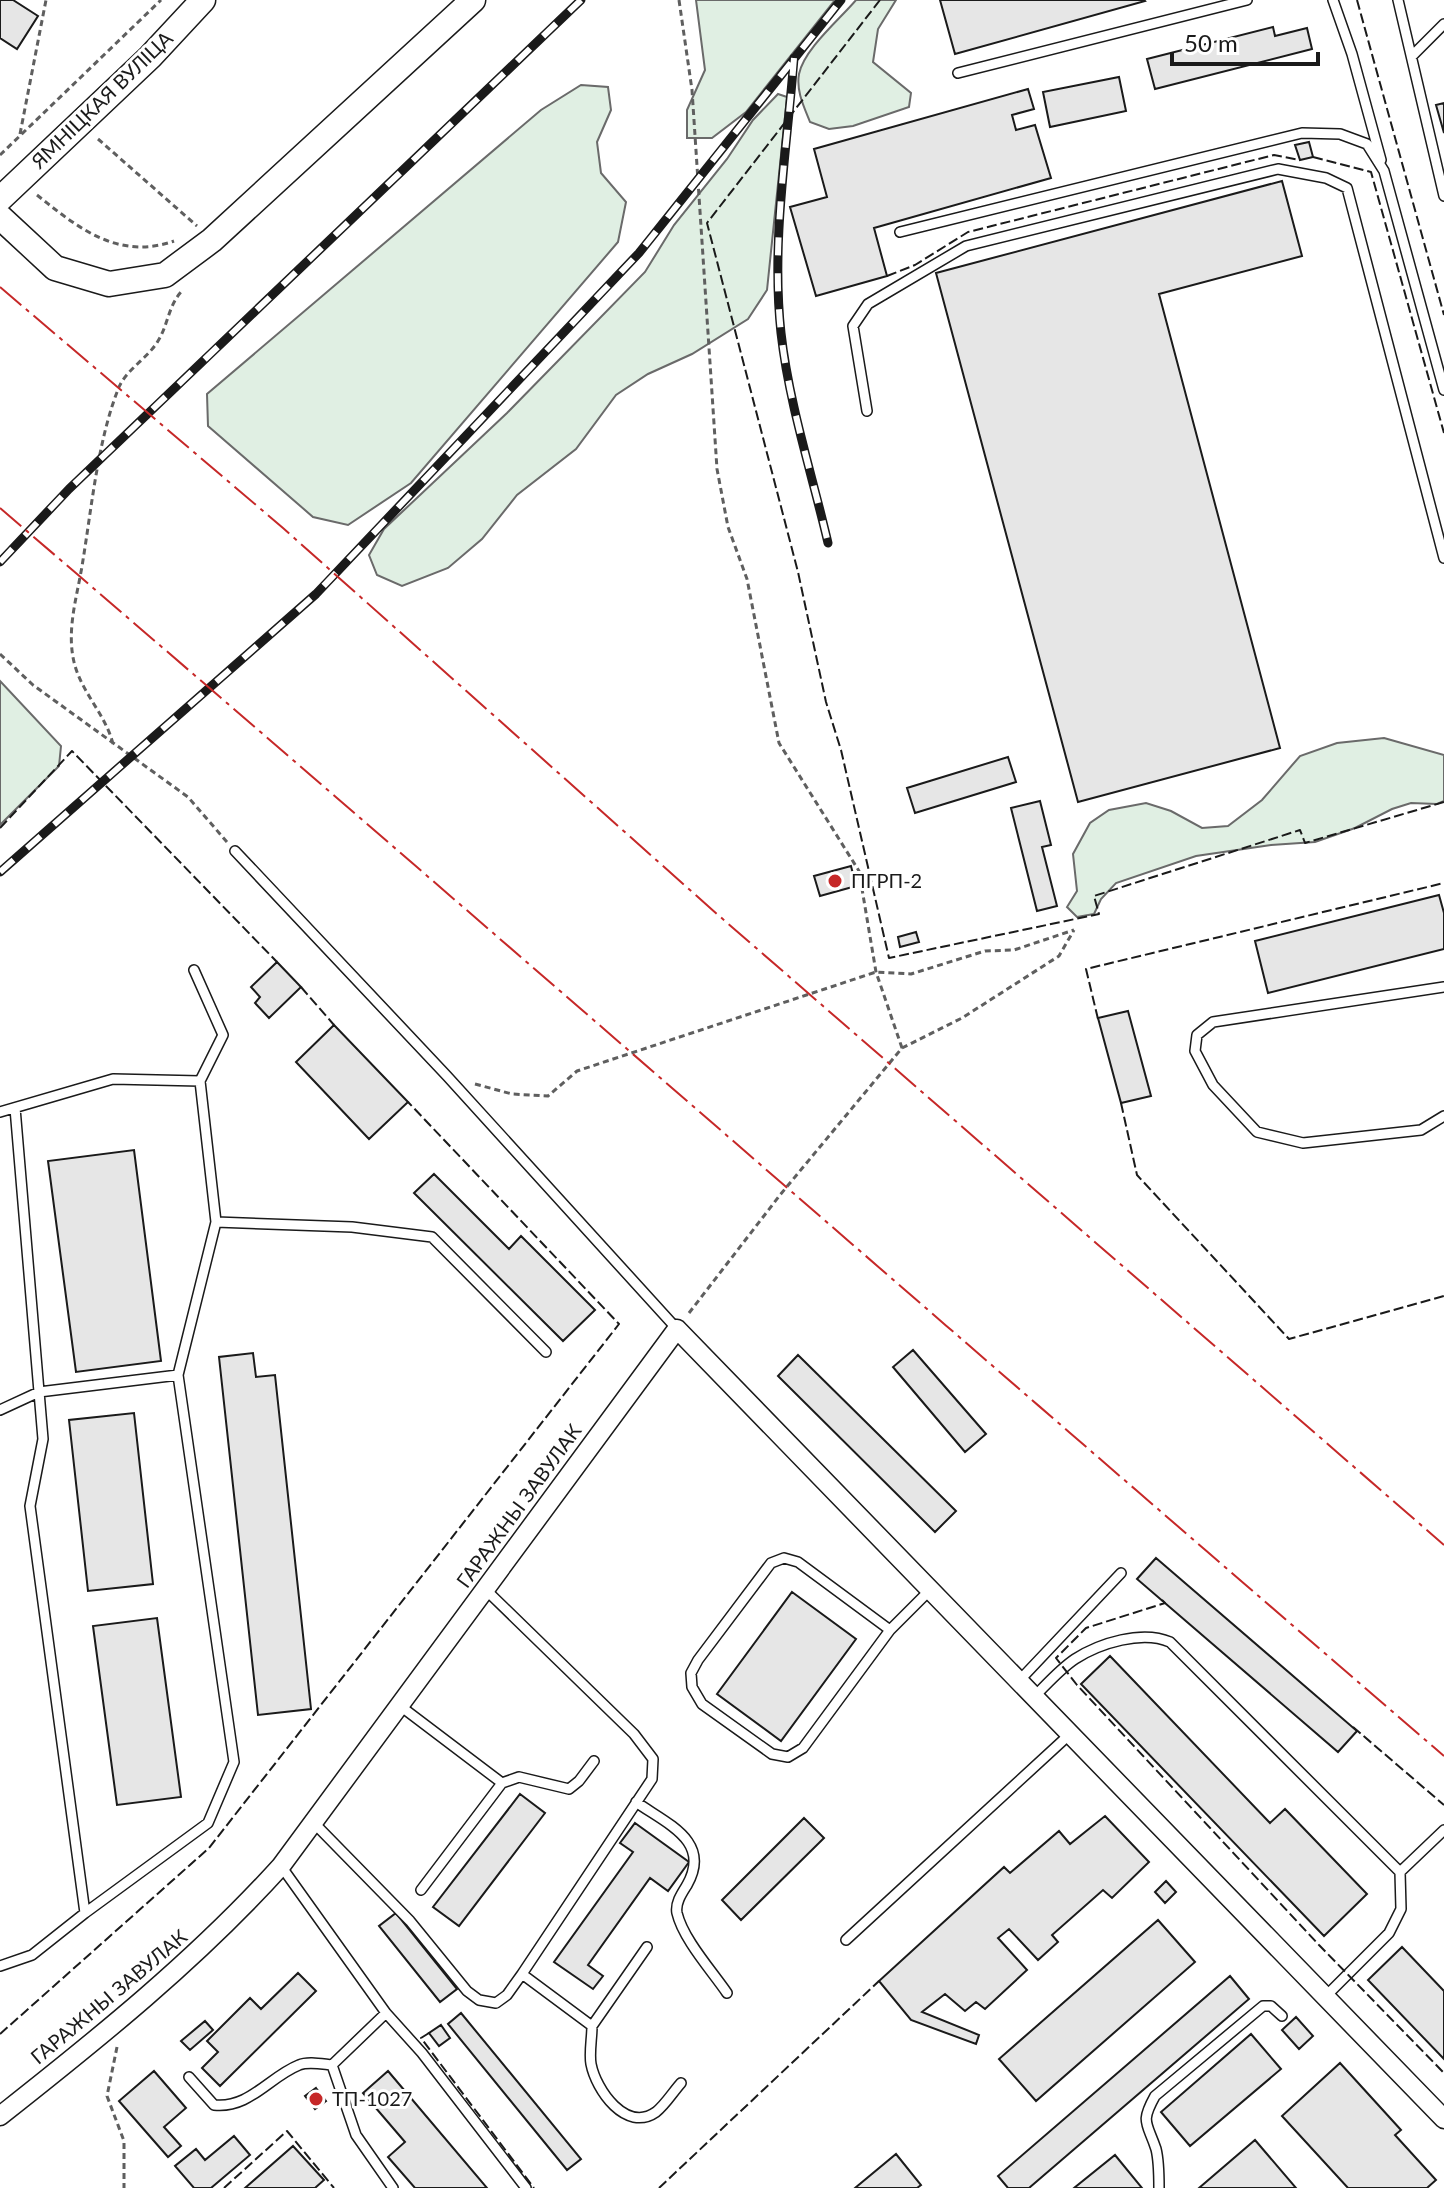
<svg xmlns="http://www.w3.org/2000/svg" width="1444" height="2188" viewBox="0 0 1444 2188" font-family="Lato,sans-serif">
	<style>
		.green { fill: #e0efe3; stroke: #6a6a6a; stroke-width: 2 }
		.building { fill: #e6e6e6; stroke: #1a1a1a; stroke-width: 2 }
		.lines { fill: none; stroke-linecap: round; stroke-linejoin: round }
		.service-casing { stroke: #1a1a1a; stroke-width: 12 }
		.minor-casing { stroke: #1a1a1a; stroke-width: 21 }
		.secondary-casing { stroke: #1a1a1a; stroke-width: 27 }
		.path { stroke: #5f5f5f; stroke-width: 3; stroke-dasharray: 6 4; stroke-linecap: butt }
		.service { stroke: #fff; stroke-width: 9 }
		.minor { stroke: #fff; stroke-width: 18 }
		.secondary { stroke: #fff; stroke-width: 24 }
		.rail-casing { stroke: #1a1a1a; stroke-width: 9 }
		.rail { stroke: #fff; stroke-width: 6; stroke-dasharray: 18; stroke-linecap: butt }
		.fence { stroke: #1a1a1a; stroke-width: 2; stroke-dasharray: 10 4; stroke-linecap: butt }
		.power { stroke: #c62828; stroke-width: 2; stroke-dasharray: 28 6 4 6; stroke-linecap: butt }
		.poi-dot { fill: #c62828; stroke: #fff; stroke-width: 3 }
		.labels { text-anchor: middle; stroke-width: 6; stroke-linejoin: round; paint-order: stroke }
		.street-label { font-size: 20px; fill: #1a1a1a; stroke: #fff }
		.poi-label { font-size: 20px; fill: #1a1a1a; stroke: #fff; text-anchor: start }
	</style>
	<rect width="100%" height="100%" fill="#fff"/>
	<path class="green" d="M696 0H835L746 112 712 138H687V110L705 70Z
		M856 0H896L878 29 873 62 911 93 909 107 853 126 829 129 810 122C804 107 796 91 799 74 804 49 840 19 856 0Z
		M581 85 608 87 611 110 597 142 601 173 626 202 618 242 411 483 348 525 313 517 208 426 207 394 541 110Z
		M778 94 787 97 767 290 748 319 692 354 648 374 616 395 576 449 517 495 482 539 448 568 402 586 377 575 369 555 384 529 507 413 645 272 674 225 727 159 753 120Z
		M0 681 61 746 59 766 0 825Z
		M1384 738 1444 755V801L1437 804 1411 803 1392 809 1355 828 1315 842 1271 845 1196 856 1116 883 1101 899 1094 914 1077 917 1067 907 1077 891 1073 854 1090 823 1109 810 1146 803 1171 811 1202 828 1228 826 1262 800 1300 756 1337 743Z"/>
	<path class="building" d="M0 0H13L38 16 17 49 0 38Z
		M940 0H1144L1145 1 955 54Z
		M1273 27 1275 36 1307 28 1312 49 1155 89 1147 59Z
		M1119 77 1126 111 1050 127 1043 92Z
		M1028 89 1034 109 1012 115 1016 130 1035 125 1051 178 874 228 887 276 816 296 790 207 827 197 814 149Z
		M1444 103V133L1436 105Z
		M1309 142 1313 157 1300 160 1295 145Z
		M1282 181 1302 256 1159 294 1280 748 1078 802 936 273Z
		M1008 757 1016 782 915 813 907 788Z
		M1040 801 1051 845 1042 847 1057 906 1037 911 1011 808Z
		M851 866 856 886 820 896 814 876Z
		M1439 895 1444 913V949L1268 993 1255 941Z
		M916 932 919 942 900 947 898 937Z
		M277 962 301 987 269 1018 255 1003 260 997 251 987Z
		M1128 1011 1151 1096 1121 1103 1098 1018Z
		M334 1025 408 1102 369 1139 296 1062Z
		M134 1150 161 1361 76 1372 48 1161Z
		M434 1174 509 1249 521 1236 595 1310 563 1341 414 1193Z
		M913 1350 986 1434 965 1452 893 1367Z
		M253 1353 256 1377 275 1375 311 1709 258 1715 219 1357Z
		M798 1355 956 1511 935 1532 778 1376Z
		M134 1413 153 1584 88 1591 69 1420Z
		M1156 1558 1357 1731 1338 1752 1137 1579Z
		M792 1592 856 1639 781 1741 717 1694Z
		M157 1618 181 1797 117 1805 93 1626Z
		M1110 1656 1270 1823 1285 1809 1367 1894 1324 1936 1081 1684Z
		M520 1794 545 1813 459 1926 433 1907Z
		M1105 1816 1149 1862 1112 1898 1103 1890 1052 1935 1058 1942 1038 1960 1009 1929 998 1938 1027 1970 985 2009 976 2002 965 2011 945 1994 922 2012 979 2035 976 2044 911 2020 879 1981 1004 1867 1010 1873 1059 1831 1070 1844Z
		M804 1818 824 1838 741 1920 722 1900Z
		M635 1823 689 1862 668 1891 650 1878 588 1965 603 1976 593 1989 554 1962 633 1852 620 1843Z
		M1166 1881 1176 1892 1165 1903 1155 1892Z
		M396 1913 457 1989 440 2002 379 1926Z
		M1158 1920 1195 1962 1036 2101 999 2059Z
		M1402 1947 1444 1991V2059L1368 1980Z
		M298 1973 316 1991 220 2086 202 2068 218 2052 207 2041 250 1998 261 2009Z
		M1230 1976 1249 1999 1029 2188H1008L998 2176Z
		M461 2013 581 2159 567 2170 448 2024Z
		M1296 2017 1313 2036 1299 2049 1282 2030Z
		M205 2021 213 2030 190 2050 181 2041Z
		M441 2025 450 2038 439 2046 429 2033Z
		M1251 2034 1281 2069 1190 2146 1161 2112Z
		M1340 2063 1401 2130 1395 2135 1436 2180 1427 2188H1348L1282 2116Z
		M154 2071 186 2108 164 2127 181 2146 168 2157 119 2101Z
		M388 2071 487 2188H415L388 2157 405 2142 363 2093Z
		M316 2088 326 2101 315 2109 305 2096Z
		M234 2136 250 2155 211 2188H194L175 2166 196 2149 205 2160Z
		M1255 2140 1296 2188H1199Z
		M293 2146 324 2180 315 2188H245Z
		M896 2154 921 2185 917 2188H855Z
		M1115 2155 1142 2188H1074Z"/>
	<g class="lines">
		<g class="service-casing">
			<path id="service" d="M1333 0 1352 54 1381 160
				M1398 0 1444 196
				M1412 56 1444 24
				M958 73 1247 0
				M900 232 1302 133 1340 134 1367 144 1384 171 1444 390
				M867 411 853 326 868 304 966 246 1278 169 1326 178 1347 188 1444 558
				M235 851 447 1076 677 1329
				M1444 987 1213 1022 1197 1035 1195 1051 1213 1085 1257 1132 1303 1143 1421 1130 1444 1116
				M200 1081 216 1222 352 1227 432 1237 546 1352
				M15 1108 43 1439 30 1506 85 1913 208 1823 234 1762 178 1375 216 1222
				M0 1112 113 1079 200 1081 223 1035 194 970
				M0 1410 39 1392 178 1375
				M485 1589 634 1734 653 1759 652 1779 522 1974 592 2026 647 1947
				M890 1630 798 1562 784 1558 771 1563 698 1660 691 1673 692 1687 702 1704 772 1754 788 1757 803 1748 890 1630 930 1590
				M1019 1681 1121 1573
				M1034 1697C1047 1684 1060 1669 1075 1659 1100 1643 1142 1630 1170 1642L1400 1872 1401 1909 1389 1933 1325 1997
				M399 1705 502 1783 421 1890
				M502 1783 519 1777 569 1789 579 1781 594 1761
				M636 1802C667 1824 712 1841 687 1885 682 1893 675 1903 677 1913 683 1939 712 1971 727 1993
				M313 1822 410 1921 467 1991 479 2000 496 2003 507 1995 522 1974
				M281 1866 386 2013 422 2053 526 2188
				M1400 1872 1444 1830
				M846 1940 1070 1734
				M0 1966 32 1955 85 1913
				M386 2013 332 2065 356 2135 393 2188
				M592 2026C592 2038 589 2053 591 2064 596 2090 626 2133 656 2112 665 2105 673 2092 681 2083
				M189 2077 214 2105C249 2109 269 2077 299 2065 308 2061 322 2064 332 2065
				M1159 2188C1159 2176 1159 2161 1156 2149 1147 2122 1140 2123 1155 2096L1263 2006H1271L1282 2016"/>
		</g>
		<g class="minor-casing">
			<path id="minor" d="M0 2116C99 2038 196 1960 281 1866L677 1329 1444 2119"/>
		</g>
		<g class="secondary-casing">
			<path id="secondary" d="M0 199 150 57 203 0
				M0 217 55 268 109 284 165 275 212 240 473 0"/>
		</g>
		<path class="path" d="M679 0 692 90 717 469 728 527 747 579 779 743 859 871 876 972 902 1048
			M20 134 46 0
			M98 139 197 226
			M0 155 161 0
			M37 195C77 227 118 261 174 241
			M0 654 33 685 188 797 227 842
			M113 744C106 715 81 692 74 662 66 628 78 594 83 560 92 505 98 439 119 387 127 369 148 358 158 341 168 325 168 307 181 292
			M475 1084 512 1094 548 1096 577 1071 876 972 911 974 985 951 1014 950 1074 930
			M689 1313 780 1195 902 1048 962 1018 1059 956 1074 930
			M117 2047 107 2096 124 2141V2188"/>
		<use href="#service" class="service"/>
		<use href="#minor" class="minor"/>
		<use href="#secondary" class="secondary"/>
		<g class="rail-casing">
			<path id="rail" d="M794 58C787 149 771 242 781 333 789 404 812 474 828 543
				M0 562 69 489 581 0
				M0 872 316 594 639 253 841 0"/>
		</g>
		<use href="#rail" class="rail"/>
		<path class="fence" d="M880 0 707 223 798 572 826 702 841 750 889 958 1099 914 1094 896 1300 830 1305 843 1444 802
			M1357 0 1444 315
			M1313 157 1371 172 1444 433
			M887 276 915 265 968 232 1274 155 1300 160
			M0 828 72 751 277 962
			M301 987 334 1025
			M1098 1019 1086 969 1444 883
			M1121 1103 1137 1175 1289 1339 1444 1296
			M1162 1600 1165 1603 1086 1628 1056 1658 1077 1685 1319 1945 1444 2073
			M1353 1727 1444 1805
			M429 2033 421 2038 534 2188
			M0 2034 209 1848 619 1324 408 1102
			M224 2188 287 2131 334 2188
			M659 2188 879 1981"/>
		<path class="power" d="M0 287 283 528 717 914 1444 1545
			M0 508C483 922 962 1341 1444 1756"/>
	</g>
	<g class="poi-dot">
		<circle cx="835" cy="881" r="8"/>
		<circle cx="316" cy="2099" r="8"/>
	</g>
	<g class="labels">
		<g class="street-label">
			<text transform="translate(102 100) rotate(-44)" y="7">ЯМНІЦКАЯ ВУЛІЦА</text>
			<text transform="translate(519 1506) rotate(-54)" y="7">ГАРАЖНЫ ЗАВУЛАК</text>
			<text transform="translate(109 1997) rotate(-40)" y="7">ГАРАЖНЫ ЗАВУЛАК</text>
		</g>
		<g class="poi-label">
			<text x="851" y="888">ПГРП-2</text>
			<text x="332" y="2106">ТП-1027</text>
		</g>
	</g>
	<path d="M1172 52v12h146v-12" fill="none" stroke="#1a1a1a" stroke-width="4"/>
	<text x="1184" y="52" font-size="24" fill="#1a1a1a" stroke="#ffffff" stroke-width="6" paint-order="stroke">50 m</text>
</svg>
